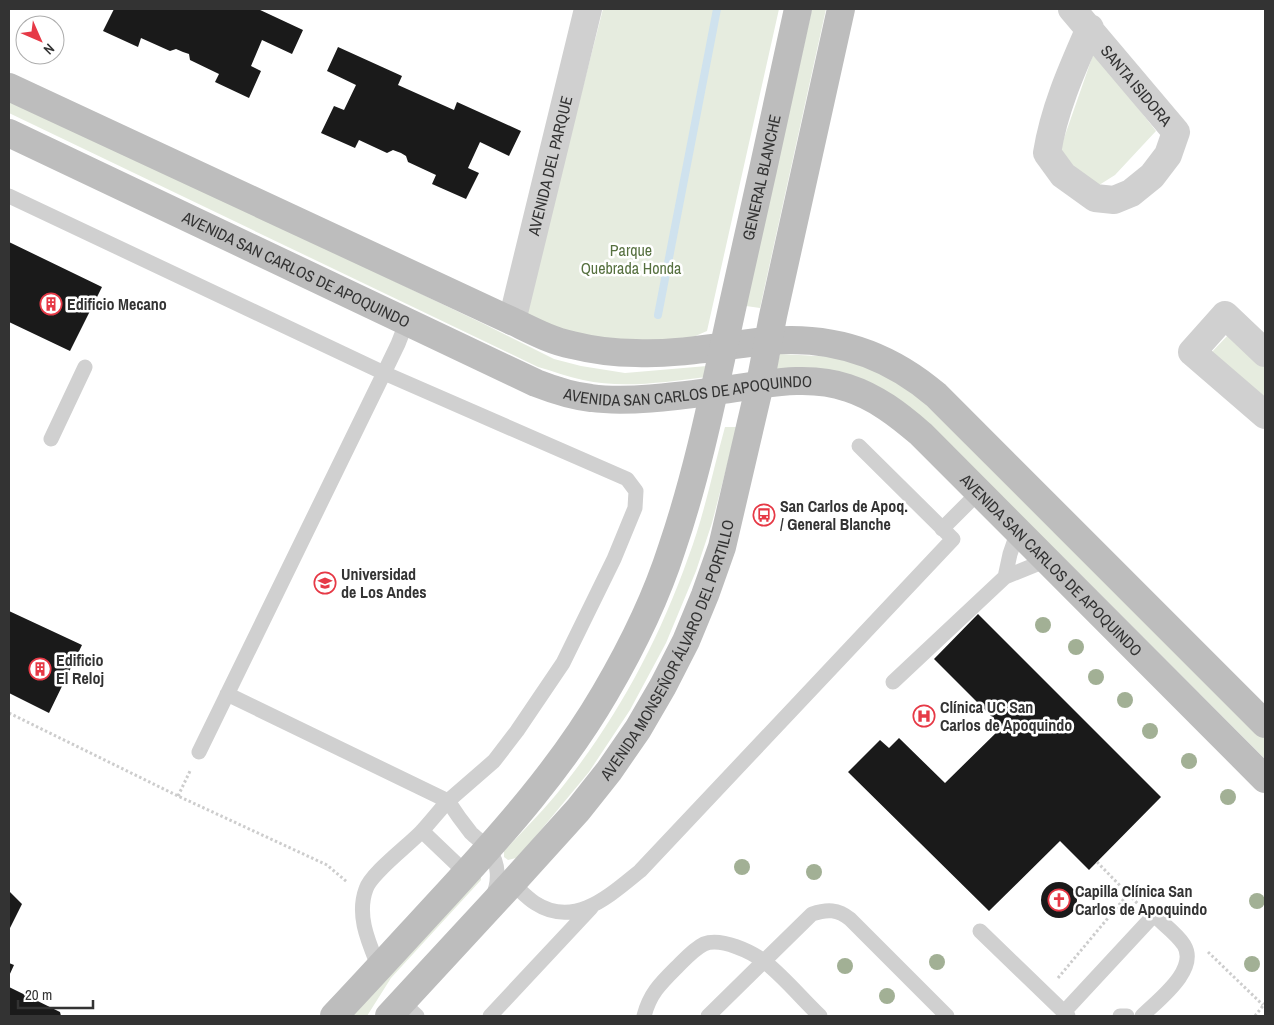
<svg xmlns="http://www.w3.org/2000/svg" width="1274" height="1025" viewBox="0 0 1274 1025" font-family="'Archivo Narrow',sans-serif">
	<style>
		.green { fill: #e6ecdf }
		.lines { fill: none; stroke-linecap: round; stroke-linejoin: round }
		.stream { stroke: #cfe2ee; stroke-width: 8 }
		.building { fill: #1a1a1a }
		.path { stroke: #cdcdcd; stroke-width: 3; stroke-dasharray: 2.5 2.5; stroke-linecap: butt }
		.lane { stroke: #d0d0d0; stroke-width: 15 }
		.street { stroke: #d0d0d0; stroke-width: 28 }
		.secondary { stroke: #bdbdbd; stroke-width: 28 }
		.tree { fill: #a2b095 }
		.labels { text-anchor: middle; stroke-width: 5; stroke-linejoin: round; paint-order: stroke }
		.street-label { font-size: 16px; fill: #333; stroke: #fff }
		.park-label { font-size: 16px; fill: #56703f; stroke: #fff }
		.poi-label { font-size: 16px; font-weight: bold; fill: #333; stroke: #fff; text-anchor: start }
	</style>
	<rect width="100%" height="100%" fill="#fff"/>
	<path class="green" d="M603 9H779L707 331 656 353 522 324Z
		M812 9H826L760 308 746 306Z
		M1094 52 1156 131 1115 175 1096 187 1056 161Z
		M9 97 484 324 554 359 581 366 625 373 707 366 706 377C666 382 622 389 583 380 568 377 553 371 538 367L9 113Z
		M1230 333 1265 367V406L1210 354Z
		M780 354 836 357 866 366 909 389 997 471 1265 739V759L1065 559 903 402 872 384 836 372 776 369Z
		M725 427H737L712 523 696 571 666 643 630 710 589 772 526 848 516 858 508 860 504 857V851C524 830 545 809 563 786 617 718 659 640 688 558 704 516 713 470 725 427Z
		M481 876V880L391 978 367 1016H350Z"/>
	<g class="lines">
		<path class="stream" d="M658 315 717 9"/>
	</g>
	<path class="building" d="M114 9H258L303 30 292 54 262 40 251 66 261 71 249 98 215 82 219 74 190 60 189 54 183 52 176 49 170 51 141 38 138 47 103 31Z
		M338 47 402 76 398 85 454 110 457 102 521 131 509 156 480 142 468 168 479 173 466 199 432 184 436 175 408 162 406 156 401 153 393 150 387 153 359 140 355 148 321 133 334 106 344 110 356 85 327 71Z
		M9 242 102 287 70 351 9 322Z
		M9 611 82 645 49 713 9 693Z
		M978 614 1161 797 1089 870 1060 841 989 911 848 772 880 740 889 748 899 738 945 783 1002 727 934 659Z
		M1041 900a18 18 0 1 1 36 0a18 18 0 1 1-36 0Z
		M9 891 22 904 9 930Z
		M9 963 14 965 9 976Z
		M9 987 60 1012 61 1016H9Z"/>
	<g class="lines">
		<path class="path" d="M9 713 178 796 327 865 347 882
			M178 796 191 769
			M1097 862 1138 904
			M1208 952 1263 1005
			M1058 978 1128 894
			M1255 1016 1265 1003"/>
		<path class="lane" d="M9 196 384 373 627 479 636 491 635 508 614 559 563 663 517 731 494 761 448 801 227 694
			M51 439 85 367
			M942 529 979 492
			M1005 577 1010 554 1018 531
			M893 682 1005 577 1047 560
			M199 752 384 373 398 344 407 321
			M422 831 466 873
			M512 883C520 890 527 898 535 903 575 929 610 895 640 871L953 539 859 446
			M980 931 1068 1016
			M379 968C369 943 356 916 366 889 371 873 409 845 422 831 431 821 439 811 448 801 455 812 463 823 471 833 476 838 484 843 489 849 499 864 500 882 492 898
			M402 1002 417 1016
			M1064 1012 1154 915C1163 924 1177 934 1184 945 1199 970 1158 1000 1142 1016
			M490 1016 591 908
			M644 1016C650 993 661 983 678 966 686 958 694 949 704 944 721 937 752 952 765 962 785 978 802 999 820 1016
			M708 1016 812 914C827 909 838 909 850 919L947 1016
			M1120 1016H1127"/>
		<g class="street">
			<path id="s1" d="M1072 9 1176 132 1168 155 1152 176 1131 193 1114 200 1095 198 1063 175 1047 153C1054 109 1072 69 1090 28"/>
			<path id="s2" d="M512 321 588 9"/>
			<path d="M1265 353 1225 315 1192 352 1265 415"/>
		</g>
		<g class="secondary">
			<path d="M9 87 512 321C531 330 551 341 572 345 592 350 614 353 636 353 680 355 724 345 768 341 832 335 888 354 936 395L1265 724"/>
			<path id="s3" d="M9 133 536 383C554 390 572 396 591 398 628 403 678 396 716 391 759 386 805 373 848 388 876 397 899 415 921 434L1265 779"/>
			<path id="s4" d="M334 1016C372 976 409 935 446 895 504 832 562 767 605 693 632 647 656 598 672 548 699 469 715 386 733 304 755 206 777 107 798 9"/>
			<path id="s5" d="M389 1016 512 883 578 810 609 771 638 729 663 686 686 641 705 595 722 547 760 384 773 316 841 9"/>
		</g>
	</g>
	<g class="tree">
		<circle cx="1043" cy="625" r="8"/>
		<circle cx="1076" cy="647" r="8"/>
		<circle cx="1096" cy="677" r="8"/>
		<circle cx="1125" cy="700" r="8"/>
		<circle cx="1150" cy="731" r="8"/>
		<circle cx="1189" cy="761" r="8"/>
		<circle cx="1228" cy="797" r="8"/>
		<circle cx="742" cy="867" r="8"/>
		<circle cx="814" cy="872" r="8"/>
		<circle cx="1257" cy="901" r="8"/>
		<circle cx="937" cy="962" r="8"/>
		<circle cx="1252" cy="964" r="8"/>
		<circle cx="845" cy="966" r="8"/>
		<circle cx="887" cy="996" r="8"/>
	</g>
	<defs>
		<g id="building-ring" transform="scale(1.125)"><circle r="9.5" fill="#fff" stroke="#e63946" stroke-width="1.5"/><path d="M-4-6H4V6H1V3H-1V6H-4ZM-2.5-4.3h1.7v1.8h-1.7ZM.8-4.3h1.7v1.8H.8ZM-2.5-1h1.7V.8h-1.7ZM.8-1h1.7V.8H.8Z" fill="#e63946"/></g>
		<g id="bus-ring" transform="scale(1.125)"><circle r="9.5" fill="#fff" stroke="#e63946" stroke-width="1.5"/><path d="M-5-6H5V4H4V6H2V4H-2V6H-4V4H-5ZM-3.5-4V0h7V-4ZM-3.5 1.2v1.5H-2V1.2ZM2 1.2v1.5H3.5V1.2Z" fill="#e63946"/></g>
		<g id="university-ring" transform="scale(1.125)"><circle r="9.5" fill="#fff" stroke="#e63946" stroke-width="1.5"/><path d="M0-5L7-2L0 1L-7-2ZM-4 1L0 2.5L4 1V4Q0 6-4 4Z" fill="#e63946"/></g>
		<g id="hospital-ring" transform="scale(1.125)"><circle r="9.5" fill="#fff" stroke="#e63946" stroke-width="1.5"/><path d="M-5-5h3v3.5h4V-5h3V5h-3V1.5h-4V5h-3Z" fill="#e63946"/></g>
		<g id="church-ring" transform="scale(1.125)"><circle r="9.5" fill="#fff" stroke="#e63946" stroke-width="1.5"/><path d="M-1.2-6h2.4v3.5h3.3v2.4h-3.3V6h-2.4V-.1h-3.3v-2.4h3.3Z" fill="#e63946"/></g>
	</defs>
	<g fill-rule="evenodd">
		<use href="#building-ring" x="51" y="304"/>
		<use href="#bus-ring" x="764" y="515"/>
		<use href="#university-ring" x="325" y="583"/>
		<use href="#building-ring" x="40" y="669"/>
		<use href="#hospital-ring" x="924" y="716"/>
		<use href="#church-ring" x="1059" y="900"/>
	</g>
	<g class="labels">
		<g class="street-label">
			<text dy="6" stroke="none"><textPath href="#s1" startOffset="100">SANTA ISIDORA</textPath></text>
			<text dy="6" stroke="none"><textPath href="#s2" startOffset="160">AVENIDA DEL PARQUE</textPath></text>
			<text dy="6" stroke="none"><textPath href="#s4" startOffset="964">GENERAL BLANCHE</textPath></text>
			<text dy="6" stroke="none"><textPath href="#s3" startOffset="318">AVENIDA SAN CARLOS DE APOQUINDO</textPath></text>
			<text dy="6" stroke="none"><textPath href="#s3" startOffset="738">AVENIDA SAN CARLOS DE APOQUINDO</textPath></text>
			<text dy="6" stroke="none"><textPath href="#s3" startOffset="1171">AVENIDA SAN CARLOS DE APOQUINDO</textPath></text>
			<text dy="6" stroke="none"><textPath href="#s5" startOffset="465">AVENIDA MONSEÑOR ÁLVARO DEL PORTILLO</textPath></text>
		</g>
		<g class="park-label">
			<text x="631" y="256">Parque<tspan x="631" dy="18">Quebrada Honda</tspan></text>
		</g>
		<g class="poi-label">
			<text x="67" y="310">Edificio Mecano</text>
			<text x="780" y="512">San Carlos de Apoq.<tspan x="780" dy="18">/ General Blanche</tspan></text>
			<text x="341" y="580">Universidad<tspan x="341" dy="18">de Los Andes</tspan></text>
			<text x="56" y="666">Edificio<tspan x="56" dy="18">El Reloj</tspan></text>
			<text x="940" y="713">Clínica UC San<tspan x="940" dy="18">Carlos de Apoquindo</tspan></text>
			<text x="1075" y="897">Capilla Clínica San<tspan x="1075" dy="18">Carlos de Apoquindo</tspan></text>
		</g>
	</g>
	<rect width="1274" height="1025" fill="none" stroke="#333333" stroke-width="20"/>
	<g transform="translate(40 40) rotate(135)"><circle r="24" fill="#ffffff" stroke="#adadad"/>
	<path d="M0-4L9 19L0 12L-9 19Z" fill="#e63946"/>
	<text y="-8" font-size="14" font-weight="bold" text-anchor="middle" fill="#333333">N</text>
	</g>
	<path d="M18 1000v8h75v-8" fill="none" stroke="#333333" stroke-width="2.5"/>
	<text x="25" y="1000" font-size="15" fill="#333333" stroke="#ffffff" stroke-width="4" paint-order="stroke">20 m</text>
</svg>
